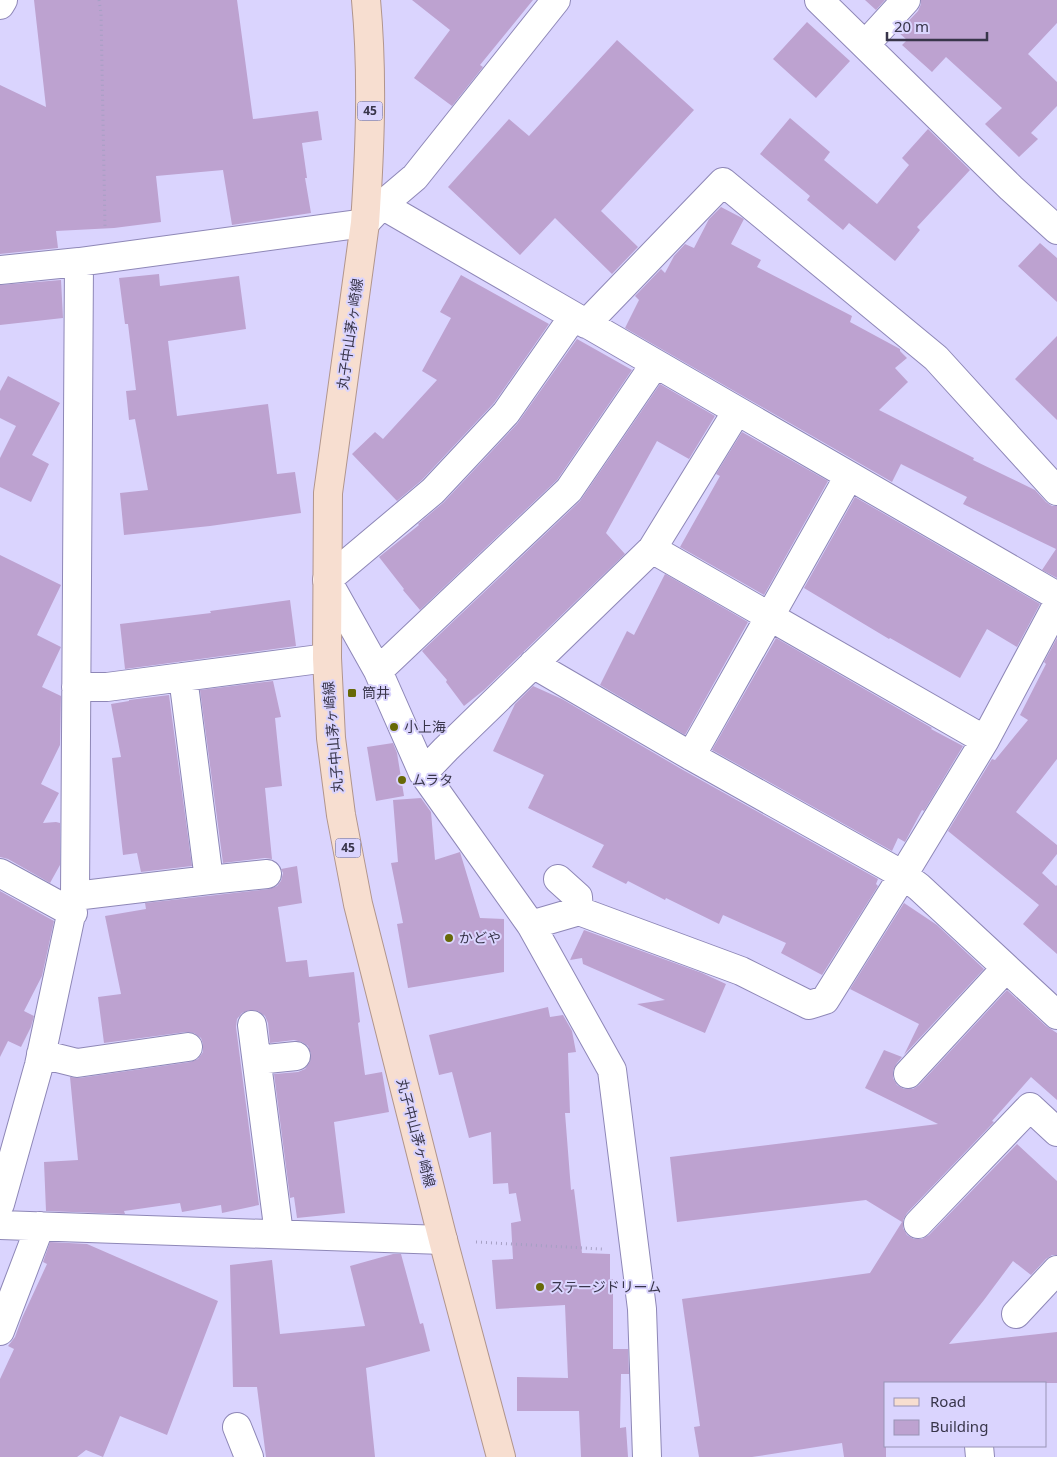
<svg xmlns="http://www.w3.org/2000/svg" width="1057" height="1457" viewBox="0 0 1057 1457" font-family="'Noto Sans','Noto Sans JP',sans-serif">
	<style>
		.building { fill: #bda2d0 }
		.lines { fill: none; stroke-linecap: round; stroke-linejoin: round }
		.minor-casing { stroke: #8e87b7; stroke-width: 30 }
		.major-casing { stroke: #b1958c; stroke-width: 30 }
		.path { stroke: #a6a0c4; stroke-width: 3; stroke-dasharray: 1 4; stroke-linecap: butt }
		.minor { stroke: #fff; stroke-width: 28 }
		.major { stroke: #f7ded0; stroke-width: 28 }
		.poi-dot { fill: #676908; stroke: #dad4fe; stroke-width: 2 }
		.labels { text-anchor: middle; stroke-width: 4; stroke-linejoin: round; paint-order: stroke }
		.shield { fill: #dad4fe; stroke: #696580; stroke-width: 1 }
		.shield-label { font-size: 12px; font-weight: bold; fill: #38354a }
		.street-label { font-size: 14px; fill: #38354a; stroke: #dad4fe }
		.poi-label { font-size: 14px; fill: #38354a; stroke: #dad4fe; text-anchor: start }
	</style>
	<rect width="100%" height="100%" fill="#dad4fe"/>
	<path class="building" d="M34 0H237L253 119 318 111 322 140 302 143 307 178H305L311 213 232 225 223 170 156 176 161 222 114 228 56 231 58 248 0 254V85L46 107Z
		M412 0H533L480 65 483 67 452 106 414 78 450 30Z
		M865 0H885L876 10Z
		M921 0H1057V23L1028 54 1057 82V106L1031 133 1038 139 1019 157 985 124 1002 108 946 57 932 72 902 45 907 40 898 32 918 11 921 4Z
		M807 22 850 61 816 98 773 59Z
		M617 40 694 110 601 211 638 247 612 274 555 218 520 255 448 187 509 119 529 136Z
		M790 118 830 152 824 160 877 204 909 165 902 158 928 129 970 170 917 227 920 230 895 261 849 223 843 230 807 200 810 196 760 154Z
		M721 207 744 219 731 244 761 260 757 267 852 316 850 322 900 349V351L907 358 895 368 908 382 879 410 974 458 973 460 1035 490 1046 502 1052 506H1057V578L1042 570 1056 549 963 504 967 497 901 464 892 482 625 328 639 300 635 296 661 269 665 273 674 256 685 244 694 248 709 219Z
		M1040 243 1057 258V302L1018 266Z
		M159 274 160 286 239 276 246 329 168 341 177 416 268 404 277 474 295 472 301 513 210 526 124 535 120 493 148 490 135 419 129 420 126 391 136 390 128 324H125L119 278Z
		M461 275 549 324 494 403 422 480 397 501 352 454 375 432 383 439 437 380 422 371 451 318 440 312Z
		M61 280 63 318 0 325V285Z
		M1057 336V420L1015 379Z
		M577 339 632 370 557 480 420 610 403 590 404 589 379 557 419 525 418 524 444 502 517 424Z
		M8 376 60 403 32 455 49 464 31 502 0 487V458L16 426 0 418V391Z
		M660 384 715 416 689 459 657 441 606 533 625 554 484 690 464 706 446 682 447 680 422 651 580 501Z
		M742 432 828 481 764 595 680 547 720 476 716 474Z
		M855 497 1040 604 1017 647 987 629 960 678 890 638 889 639 804 588Z
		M0 555 61 585 37 635 61 647 42 687 61 696 60 745 41 784 59 793 43 823 56 822 60 823V865L50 883 8 859 0 857Z
		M665 574 748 622 685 735 600 685 627 631 634 635Z
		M290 600 296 646 125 669 120 624 211 613 210 611Z
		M776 638 932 728 931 729 963 746 924 811 922 810 905 842 898 838 892 851 712 750Z
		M1057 638V759L1016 812 1057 845V854L1042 873 1056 886 1057 885V954L1023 924 1039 905 948 831 992 759 995 760 1028 720 1020 715 1046 664 1044 662Z
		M273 681 281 717 275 718 282 786 265 788 272 859 265 858 223 863 200 690Z
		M533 686 562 699 683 770 878 879 876 884 878 886 822 975 781 953 786 943 723 915 719 924 666 898 665 900 628 881 626 884 592 867 604 845 528 808 544 775 493 751 515 704Z
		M169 695 192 866 141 872 137 853 123 855 112 758 121 757 111 704 129 701V700Z
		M393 743 397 753 404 796 376 801 367 747Z
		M421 798 431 812 435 860 460 852 480 918 504 919V972L408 988 397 924 403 923 391 863 398 862 393 800Z
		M297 866 302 903 278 907 286 962 307 960 309 977 354 972 360 1022 358 1023 365 1075 382 1072 389 1112 334 1122 345 1213 297 1218 294 1197 290 1198 274 1074 298 1072 305 1069 310 1062 311 1054 308 1046 302 1042 294 1040 270 1043 268 1023 265 1016 258 1011 250 1010 242 1013 237 1019 236 1027 259 1205 222 1213 221 1205 182 1212 180 1203 124 1211 125 1214 46 1211 44 1162 78 1160 70 1077 79 1078 190 1062 198 1059 203 1052V1044L201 1038 194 1033 186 1032 104 1043 98 997 121 994 105 916 146 909 145 903 269 889 277 886 281 881 283 873 281 869Z
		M0 891 54 921 42 976 24 1011 34 1016 31 1027 21 1047 8 1041 0 1057Z
		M904 903 937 925 984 969 904 1055 919 1024 850 989Z
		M584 930 702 973 726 984 705 1033 637 1004 665 1000 583 964 582 958 570 960Z
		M1007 990 1046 1026 1057 1033V1100L1031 1077 992 1121 994 1122 907 1213 903 1220V1228L907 1235 914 1239H922L929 1235 1017 1144 1057 1181V1255H1052L1046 1259 1031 1275 1013 1261 984 1300 949 1344 1057 1332V1383H886V1457H844L842 1443 752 1457H699L694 1427 700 1426 682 1299 870 1273 902 1222 866 1200 677 1222 670 1157 938 1124 865 1088 884 1050 902 1057 897 1063 893 1071V1078L897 1085 904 1089H913L919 1085Z
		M548 1007 550 1017 563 1015 572 1031 576 1052 568 1053 570 1113H565L571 1190 574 1189 582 1253 610 1254V1279H613V1349H628L629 1374H621L620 1428 626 1427 628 1457H581L579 1411H517V1377L568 1378 565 1305 496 1309 492 1260 513 1259 511 1223 521 1221 516 1193 509 1194 508 1183 493 1184 491 1132 469 1138 452 1072 439 1075 429 1035Z
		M50 1242 87 1244 218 1301 167 1435 120 1416 103 1457 86 1450 77 1457H0V1379L14 1349 8 1346 15 1337 22 1318 47 1264 43 1262Z
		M393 1254H401L420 1324 423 1323 430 1351 366 1368 375 1457H266L257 1387H233L230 1265 272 1260 280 1334 365 1326 350 1266Z"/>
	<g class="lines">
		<g class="minor-casing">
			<path id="minor" d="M819 0 1011 188 1057 230
				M0 5 3 0
				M865 45 906 0
				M382 205 1057 596
				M0 270 79 262 365 223 382 205 415 177 556 0
				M573 317 506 413 433 491 327 580 378 671 423 773 531 925 612 1070 642 1309 647 1457
				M586 324 723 182 936 358 1057 491
				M652 549 985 740
				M533 664 691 756 903 875 919 887 1057 1015
				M378 671 569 490 655 364
				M76 687H107L327 658
				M691 756 849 476
				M423 773 446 749 652 549 737 411
				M0 873 73 913
				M558 879 578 897 579 911
				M209 880 267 874
				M75 896 209 880 183 677
				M531 925 579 911 741 971 809 1005 825 1000 903 875 985 740 1057 605
				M252 1025 279 1234
				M41 1054 77 1063 188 1047
				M257 1060 296 1056
				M908 1074 1006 968
				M0 1204 39 1065 75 896 79 262
				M918 1224 1030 1107 1057 1132
				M0 1225 443 1240
				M1016 1314 1057 1270
				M0 1331 40 1226
				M237 1427 249 1457
				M979 1446 980 1457"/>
		</g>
		<g class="major-casing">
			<path id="major" d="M366 0C373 74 370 149 365 223L328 493 327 658 331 738 341 815 358 904 443 1240 501 1457"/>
		</g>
		<path class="path" d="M99 0 101 13 105 227
			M476 1242 602 1249"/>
		<use href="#minor" class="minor"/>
		<use href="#major" class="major"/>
	</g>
	<g class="poi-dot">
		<rect x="347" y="688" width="10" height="10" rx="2.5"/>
		<circle cx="394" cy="727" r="5"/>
		<circle cx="402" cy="780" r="5"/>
		<circle cx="449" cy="938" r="5"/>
		<circle cx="540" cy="1287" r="5"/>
	</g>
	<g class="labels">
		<g class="shield">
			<rect x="357.5" y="101.5" width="25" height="19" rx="4"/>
			<rect x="335.5" y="838.5" width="25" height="19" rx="4"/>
		</g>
		<g class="shield-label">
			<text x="370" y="115">45</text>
			<text x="348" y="852">45</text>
		</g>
		<g class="street-label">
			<text transform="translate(350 334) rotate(-82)" y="5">丸子中山茅ヶ崎線</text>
			<text transform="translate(333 737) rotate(-95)" y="5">丸子中山茅ヶ崎線</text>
			<text transform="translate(416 1133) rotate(75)" y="5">丸子中山茅ヶ崎線</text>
		</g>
		<g class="poi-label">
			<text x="362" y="698">筒井</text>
			<text x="404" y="732">小上海</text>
			<text x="412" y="785">ムラタ</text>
			<text x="459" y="943">かどや</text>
			<text x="550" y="1292">ステージドリーム</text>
		</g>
	</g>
	<rect x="884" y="1382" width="162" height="65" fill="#dad4fe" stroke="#9994b6"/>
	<rect x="894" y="1398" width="25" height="8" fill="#f7ded0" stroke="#9994b6"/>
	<text x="930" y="1407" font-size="15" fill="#38354a">Road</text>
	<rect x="894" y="1420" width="25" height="15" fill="#bda2d0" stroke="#9994b6"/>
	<text x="930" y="1432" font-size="15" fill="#38354a">Building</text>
	<path d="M887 32v8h100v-8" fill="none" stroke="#38354a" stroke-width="2.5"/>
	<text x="894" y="32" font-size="15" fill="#38354a" stroke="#dad4fe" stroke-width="4" paint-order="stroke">20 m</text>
</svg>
